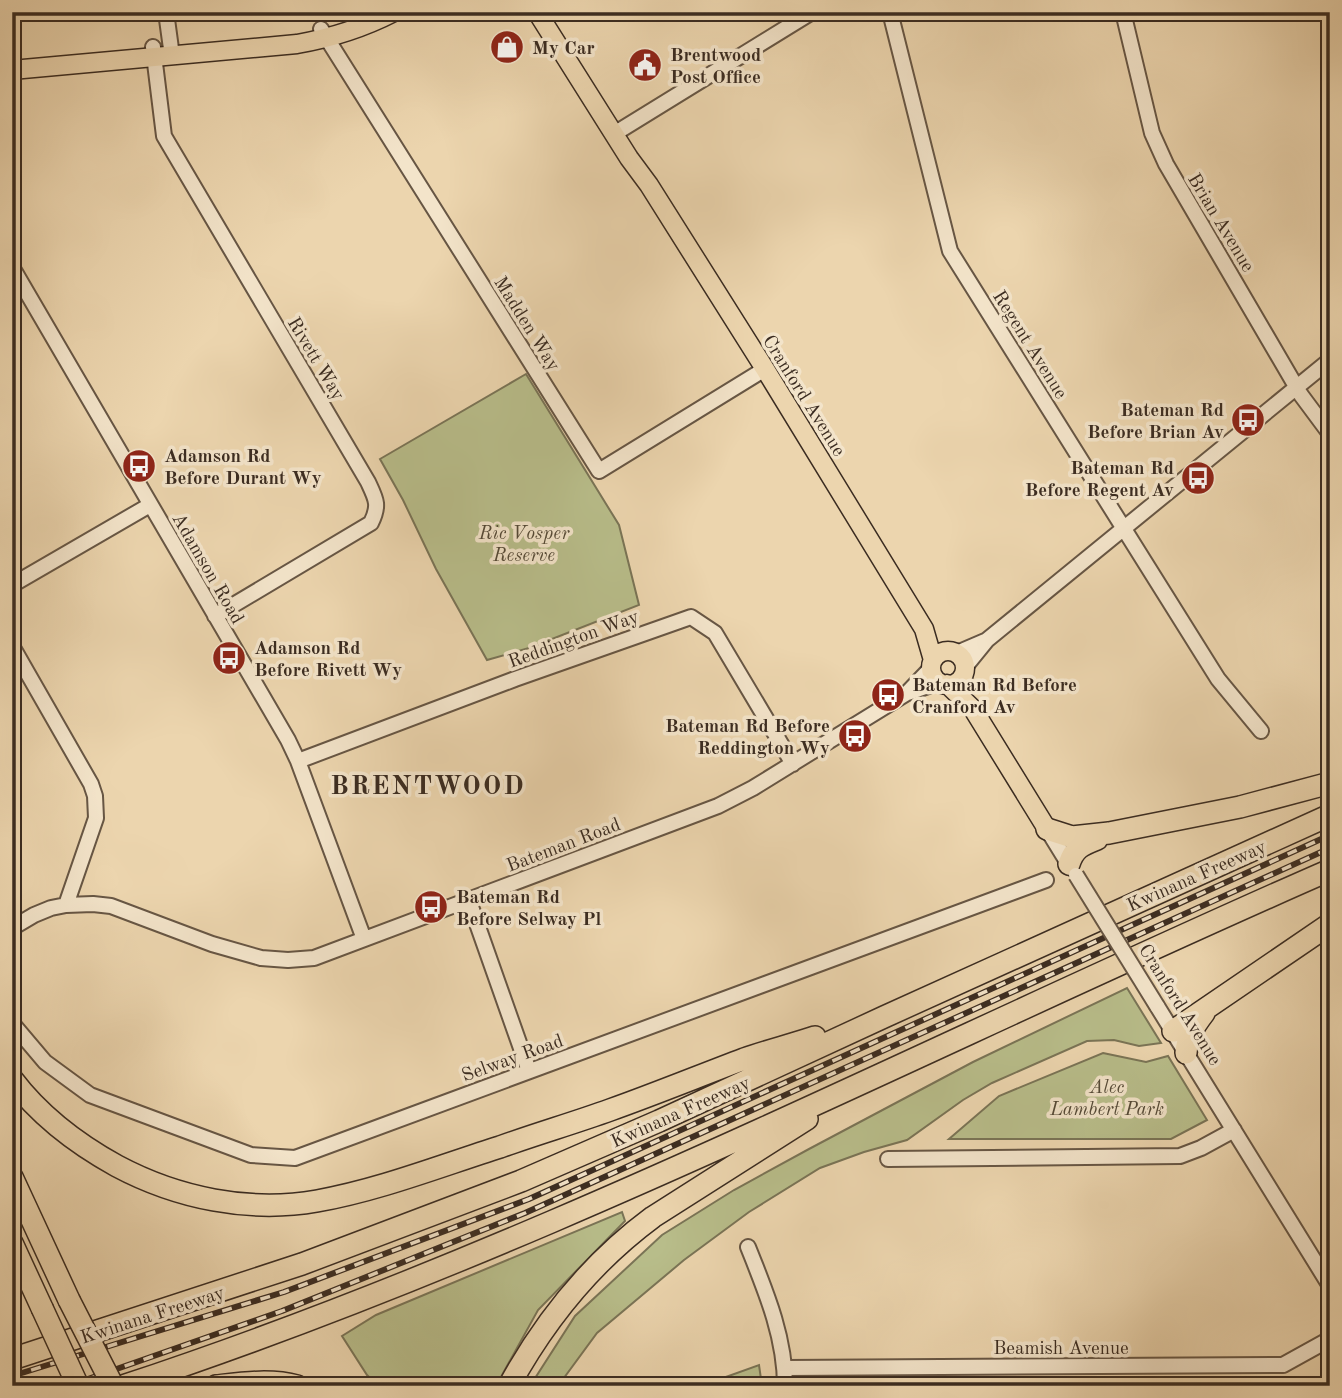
<svg xmlns="http://www.w3.org/2000/svg" width="1342" height="1398" viewBox="0 0 1342 1398" font-family="'Old Standard TT',serif">
	<style>
		.green { fill: #b8bd8a; stroke: #7a7456; stroke-width: 2 }
		.lines { fill: none; stroke-linecap: round; stroke-linejoin: round }
		.minor-casing { stroke: #675644; stroke-width: 18 }
		.major-casing { stroke: #3b2c21; stroke-width: 21 }
		.highway-casing { stroke: #3b2c21; stroke-width: 24 }
		.minor { stroke: #f3e4ca; stroke-width: 14 }
		.major { stroke: #ecd5ae; stroke-width: 18 }
		.highway { stroke: #ecd5ae; stroke-width: 21 }
		.rail-casing { stroke: #3b2c21; stroke-width: 6 }
		.rail { stroke: #f3e4ca; stroke-width: 3.5; stroke-dasharray: 10; stroke-linecap: butt }
		.minor-bridge-casing { stroke: #675644; stroke-width: 18; stroke-linecap: butt }
		.highway-bridge-casing { stroke: #3b2c21; stroke-width: 24; stroke-linecap: butt }
		.minor-bridge { stroke: #f3e4ca; stroke-width: 14 }
		.highway-bridge { stroke: #ecd5ae; stroke-width: 21 }
		.labels { text-anchor: middle; stroke-width: 7; stroke-linejoin: round; paint-order: stroke }
		.poi-label { font-size: 19px; font-weight: bold; fill: #3b2c21; stroke: #f3e4ca; text-anchor: start }
		.street-label { font-size: 19px; fill: #3b2c21; stroke: #f3e4ca }
		.park-label { font-size: 19px; font-style: italic; fill: #544936; stroke: #f3e4ca }
		.district-label { font-size: 26px; font-weight: bold; letter-spacing: 2px; fill: #3b2c21; stroke: #f3e4ca }
	</style>
	<rect width="100%" height="100%" fill="#ecd5ae"/>
	<filter id="stains"><feTurbulence type="fractalNoise" baseFrequency=".00286" numOctaves="4"/><feColorMatrix values="0 0 0 0 .2 0 0 0 0 .09 0 0 0 0 .02 0 0 0 .5 -.17"/></filter>
	<radialGradient id="worn" r=".72"><stop offset=".6" stop-color="#630" stop-opacity="0"/><stop offset="1" stop-color="#630" stop-opacity=".3"/></radialGradient>
	<path class="green" d="M526 374 619 525 639 605 529 648 487 660 436 569 403 500 380 459Z
		M1127 988 1161 1043 1139 1046 1114 1040 1087 1041 992 1083 963 1100 907 1140 864 1152 820 1168 749 1212 684 1260 597 1333 558 1386H530L575 1316 662 1235 734 1190 809 1149 973 1062Z
		M1103 1053 1146 1062 1168 1056 1207 1120 1171 1139H949L999 1096Z
		M622 1212 625 1221 538 1310 496 1386H378L367 1375 342 1336 376 1315Z
		M759 1365 762 1386H706L712 1382Z"/>
	<g class="lines">
		<g class="minor-casing">
			<path id="minor" d="M166 12 172 56
				M890 12 950 251 1218 679 1261 731
				M1123 12 1152 133 1166 164 1301 395 1330 434
				M1326 12 1330 18
				M321 29 599 471 765 369
				M153 47 164 136 368 482C376 499 380 505 371 523L215 616
				M614 134 812 12
				M12 267 288 740 298 761 364 939
				M12 585 150 505
				M12 646 91 784 95 796 96 818 66 905
				M957 653 985 641
				M965 667 987 640 1330 360
				M908 693 940 682
				M298 761 515 679 691 617 715 633 793 764
				M1047 829 1071 868
				M469 901 529 1071
				M12 928 34 915 51 908 66 905 93 904 111 906 212 944 261 958 288 960 314 958 718 806 753 788 907 693 931 668
				M1157 1006 1330 1286
				M12 1023 45 1062 90 1095 251 1155 295 1158 1046 880
				M888 1159 1180 1156 1201 1148 1234 1130
				M748 1247C766 1292 785 1337 785 1386
				M786 1368 1283 1365 1330 1339"/>
		</g>
		<g class="major-casing">
			<path id="major" d="M537 12 629 158 649 185 765 369 924 629 933 660
				M12 70 297 44C331 38 363 28 394 12
				M931 668a17 17 0 1 1 34 0a17 17 0 1 1-34 0Z
				M947 684 973 709 1047 829"/>
		</g>
		<g class="highway-casing">
			<path id="highway" d="M1047 829 1072 837 1109 833 1240 807 1330 783
				M1069 864C1074 848 1082 845 1097 839
				M1173 1031 1330 924
				M1186 1053C1187 1037 1194 1026 1204 1013
				M12 1079C40 1116 77 1144 117 1166 177 1198 249 1213 317 1201 379 1190 440 1166 500 1147 536 1134 574 1123 610 1110 655 1094 699 1076 744 1059 767 1051 791 1045 815 1037
				M12 1177 69 1300
				M12 1243 42 1308
				M12 1359 302 1264 521 1181 659 1121 884 1017 1330 815
				M123 1386C539 1249 929 1045 1330 870
				M216 1386C243 1383 271 1379 297 1386
				M509 1386C545 1320 592 1262 653 1217L807 1119"/>
		</g>
		<use href="#minor" class="minor"/>
		<use href="#major" class="major"/>
		<use href="#highway" class="highway"/>
		<g class="rail-casing">
			<path id="rail" d="M12 1376 284 1292 529 1199 1330 835
				M68 1386 282 1311 525 1213 1330 848"/>
		</g>
		<use href="#rail" class="rail"/>
		<g class="minor-bridge-casing">
			<path id="minor-bridge" d="M1076 875 1157 1006"/>
		</g>
		<g class="highway-bridge-casing">
			<path id="highway-bridge" d="M69 1300 113 1386
				M42 1308 78 1386"/>
		</g>
		<use href="#minor-bridge" class="minor-bridge"/>
		<use href="#highway-bridge" class="highway-bridge"/>
	</g>
	<defs>
		<g id="shop-disc" transform="scale(1.75)"><circle r="9.5" fill="#8f2418" stroke="#f3e4ca"/><path d="M-5-2.5h2.3a2.7 3.5 0 0 1 5.4 0H5L5.5 6h-11ZM-1.5-2.5h3a1.5 2.3 0 0 0-3 0Z" fill="#fff"/></g>
		<g id="civic-disc" transform="scale(1.75)"><circle r="9.5" fill="#8f2418" stroke="#f3e4ca"/><path d="M-.6-6.5H3V-4.5H.6V-3L4-1V1h2V6H-6V1h2V-1L-.6-3ZM-1.2 2.5V6h2.4V2.5Z" fill="#fff"/></g>
		<g id="bus-disc" transform="scale(1.75)"><circle r="9.5" fill="#8f2418" stroke="#f3e4ca"/><path d="M-5-6H5V4H4V6H2V4H-2V6H-4V4H-5ZM-3.5-4V0h7V-4ZM-3.5 1.2v1.5H-2V1.2ZM2 1.2v1.5H3.5V1.2Z" fill="#fff"/></g>
	</defs>
	<g fill-rule="evenodd">
		<use href="#shop-disc" x="507" y="47"/>
		<use href="#civic-disc" x="645" y="65"/>
		<use href="#bus-disc" x="1248" y="420"/>
		<use href="#bus-disc" x="139" y="466"/>
		<use href="#bus-disc" x="1198" y="478"/>
		<use href="#bus-disc" x="229" y="658"/>
		<use href="#bus-disc" x="888" y="695"/>
		<use href="#bus-disc" x="855" y="736"/>
		<use href="#bus-disc" x="431" y="907"/>
	</g>
	<g class="labels">
		<g class="poi-label">
			<text x="532" y="54">My Car</text>
			<text x="670" y="61">Brentwood<tspan x="670" dy="22">Post Office</tspan></text>
			<text x="1224" y="416" text-anchor="end">Bateman Rd<tspan x="1224" dy="22">Before Brian Av</tspan></text>
			<text x="164" y="462">Adamson Rd<tspan x="164" dy="22">Before Durant Wy</tspan></text>
			<text x="1174" y="474" text-anchor="end">Bateman Rd<tspan x="1174" dy="22">Before Regent Av</tspan></text>
			<text x="254" y="654">Adamson Rd<tspan x="254" dy="22">Before Rivett Wy</tspan></text>
			<text x="912" y="691">Bateman Rd Before<tspan x="912" dy="22">Cranford Av</tspan></text>
			<text x="830" y="732" text-anchor="end">Bateman Rd Before<tspan x="830" dy="22">Reddington Wy</tspan></text>
			<text x="456" y="903">Bateman Rd<tspan x="456" dy="22">Before Selway Pl</tspan></text>
		</g>
		<g class="street-label">
			<text transform="translate(1222 222) rotate(59)" y="7">Brian Avenue</text>
			<text transform="translate(528 323) rotate(58)" y="7">Madden Way</text>
			<text transform="translate(1031 344) rotate(58)" y="7">Regent Avenue</text>
			<text transform="translate(317 358) rotate(59)" y="7">Rivett Way</text>
			<text transform="translate(805 395) rotate(58)" y="7">Cranford Avenue</text>
			<text transform="translate(209 568) rotate(60)" y="7">Adamson Road</text>
			<text transform="translate(573 638) rotate(-20)" y="7">Reddington Way</text>
			<text transform="translate(563 844) rotate(-21)" y="7">Bateman Road</text>
			<text transform="translate(1196 875) rotate(-24)" y="7">Kwinana Freeway</text>
			<text transform="translate(1181 1004) rotate(58)" y="7">Cranford Avenue</text>
			<text transform="translate(512 1057) rotate(-20)" y="7">Selway Road</text>
			<text transform="translate(680 1111) rotate(-24)" y="7">Kwinana Freeway</text>
			<text transform="translate(152 1314) rotate(-18)" y="7">Kwinana Freeway</text>
			<text x="1061" y="1354">Beamish Avenue</text>
		</g>
		<g class="park-label">
			<text x="524" y="539">Ric Vosper<tspan x="524" dy="22">Reserve</tspan></text>
			<text x="1107" y="1093">Alec<tspan x="1107" dy="22">Lambert Park</tspan></text>
		</g>
		<g class="district-label">
			<text x="428" y="794">BRENTWOOD</text>
		</g>
	</g>
	<rect width="1342" height="1398" fill="none" stroke="#ecd5ae" stroke-width="42"/>
	<rect x="14" y="14" width="1314" height="1370" fill="none" stroke="#3b2c21" stroke-width="3.5"/>
	<rect x="21" y="21" width="1300" height="1356" fill="none" stroke="#3b2c21" stroke-width="2"/>
	<rect width="100%" height="100%" filter="url(#stains)"/>
	<rect width="100%" height="100%" fill="url(#worn)"/>
</svg>
